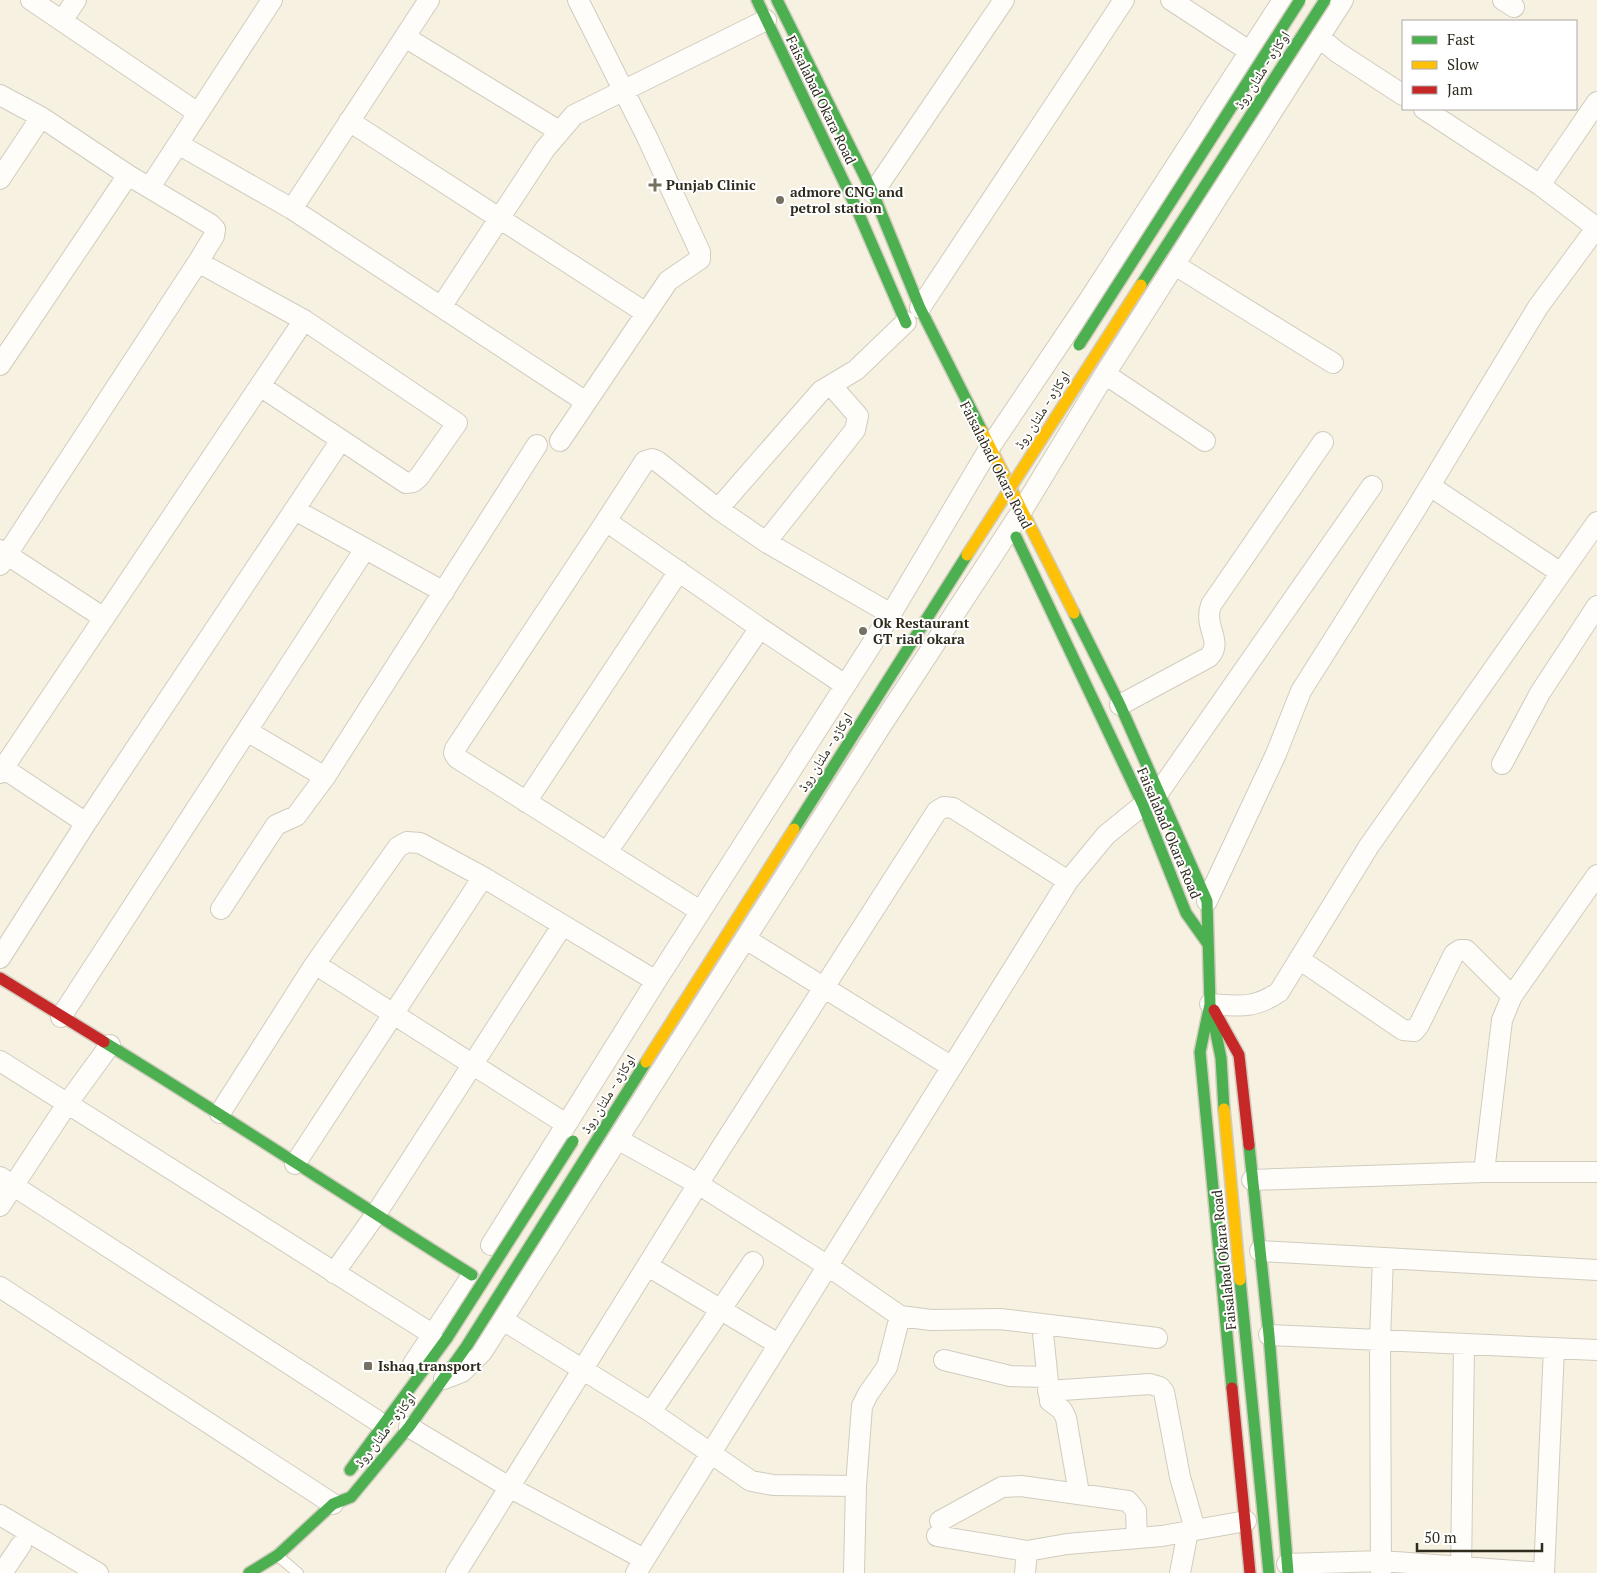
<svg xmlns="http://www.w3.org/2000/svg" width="1597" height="1573" viewBox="0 0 1597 1573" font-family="'PT Serif','Noto Naskh Arabic',serif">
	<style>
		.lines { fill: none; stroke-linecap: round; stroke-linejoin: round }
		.lane-casing { stroke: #d1ccbe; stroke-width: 12 }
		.street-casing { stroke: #d1ccbe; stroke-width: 22 }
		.fast-casing { stroke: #d1ccbe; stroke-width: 14 }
		.slow-casing { stroke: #d1ccbe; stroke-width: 14 }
		.jam-casing { stroke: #d1ccbe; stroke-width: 14 }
		.lane { stroke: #fefdfa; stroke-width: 10 }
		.street { stroke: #fefdfa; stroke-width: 20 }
		.fast { stroke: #4caf50; stroke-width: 11 }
		.slow { stroke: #ffc107; stroke-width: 11 }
		.jam { stroke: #c62828; stroke-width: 11 }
		.fast-bridge-casing { stroke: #d1ccbe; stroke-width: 14; stroke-linecap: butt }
		.slow-bridge-casing { stroke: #d1ccbe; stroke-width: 14; stroke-linecap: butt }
		.fast-bridge { stroke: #4caf50; stroke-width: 11 }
		.slow-bridge { stroke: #ffc107; stroke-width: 11 }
		.poi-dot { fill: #757062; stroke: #fff; stroke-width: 2 }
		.labels { text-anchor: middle; stroke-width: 4; stroke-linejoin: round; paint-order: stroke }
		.street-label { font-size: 14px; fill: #2f2b1d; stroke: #fff }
		.poi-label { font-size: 14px; font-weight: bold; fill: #2f2b1d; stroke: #fff; text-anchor: start }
	</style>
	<rect width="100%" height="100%" fill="#f6f1e1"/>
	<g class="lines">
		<g class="lane-casing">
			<path id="lane" d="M278 1556 298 1573"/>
		</g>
		<g class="street-casing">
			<path id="street" d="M31 0 198 113
				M1171 0 1249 51
				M1503 0 1514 7
				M62 21 76 0
				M405 37 559 131
				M1319 37 1337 52 1403 95
				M0 95 41 117 128 175 210 224 215 229 214 236 198 262 304 320 457 423 419 477 413 482 406 483 260 386
				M1424 109 1540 185 1597 228
				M349 121 646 313
				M178 144 292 209 586 402
				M0 179 41 117
				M1540 185 1597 102
				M150 187 272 0
				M873 193 1004 0
				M292 209 429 0
				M1175 265 1333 363
				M441 307 545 149 574 115 766 20
				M920 308 1124 0
				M0 365 128 175
				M1105 374 1205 441
				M560 441 668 281 700 259V252L647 137 578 0
				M1430 486 1561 573
				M718 509 821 391 856 370 906 322
				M295 510 444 592
				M606 521 455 749 454 753 457 758 700 911
				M766 542 855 430 858 416 831 385
				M0 550 104 618
				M0 565 198 262
				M760 628 606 521 645 461 652 459 657 461 718 509 766 542 891 614
				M1120 705 1209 657C1224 641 1203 628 1211 605L1323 442
				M247 731 325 777
				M1502 764 1540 693 1597 606
				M0 766 86 823
				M0 773 304 320
				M1159 792 1372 486
				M526 802 679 571
				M607 852 760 628 845 685
				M1207 901 1276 754 1301 691 1414 512 1538 307 1597 227
				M221 909 276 825 296 816 325 777 537 445
				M746 939 952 1067
				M0 958 86 823 341 440
				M1299 959 1403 1030 1414 1031 1419 1025 1454 954 1460 950H1466L1512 996
				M315 964 566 1124
				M1210 1004C1239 1006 1254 1009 1279 992L1369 846 1597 522
				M61 1017 365 549
				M0 1061 432 1334
				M220 1113 315 964 398 847 407 842 420 843 483 877 656 981
				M619 1140 698 1184 828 1266 900 1316 931 1320 1000 1319 1157 1338
				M295 1164 483 877
				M1484 1172 1502 1020 1512 996 1597 875
				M0 1177 376 1420
				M1252 1180 1484 1172H1597
				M0 1206 67 1104 110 1045
				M491 1245 656 981 891 614 990 447 1089 300 1283 0
				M1260 1251 1597 1270
				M648 1266 778 1344
				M334 1273 376 1214 562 926
				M0 1287 333 1504
				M503 1320 651 1412 751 1481 773 1485 856 1486
				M1042 1324 1050 1401 1062 1410 1066 1418 1079 1493
				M1269 1335 1597 1350
				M944 1360 1010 1376 1047 1377
				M413 1364 469 1280
				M444 1379 462 1372 482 1352 879 729 1023 509 1105 374 1343 0
				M1048 1391 1150 1384 1160 1387 1164 1392 1180 1477 1195 1529
				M651 1412 753 1262
				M409 1427 509 1487 644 1559
				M0 1515 98 1573
				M940 1521 1002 1487 1021 1486 1128 1501 1136 1511 1137 1538
				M937 1536 1027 1551 1067 1544 1162 1536 1246 1521
				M1287 1564 1382 1561 1544 1573
				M2 1573 21 1545
				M456 1573 698 1184 937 811 944 807 953 808 1068 881
				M636 1573 1068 881 1106 835 1143 805
				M854 1573 856 1486 862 1406 868 1394 887 1367 900 1316
				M1025 1573 1027 1551
				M1180 1573 1188 1531
				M1381 1573 1380 1340 1383 1258
				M1461 1573 1464 1344
				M1544 1573 1554 1348"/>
		</g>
		<g class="fast-casing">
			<path id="fast" d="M757 0 855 205 906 323
				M777 0 873 193 920 308 982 431
				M1016 537 1143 805 1186 913 1208 944
				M1074 613 1120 705 1207 901 1210 1004 1221 1058 1224 1109
				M1210 1004 1200 1052 1232 1388
				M104 1042C228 1118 349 1198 472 1275
				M1249 1145 1269 1335 1288 1573
				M1240 1280 1269 1573
				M350 1470 447 1338
				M249 1573 278 1555 333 1504 351 1497 409 1427 466 1347"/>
		</g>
		<g class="slow-casing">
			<path id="slow" d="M982 431 1074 613
				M1224 1109 1240 1280"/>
		</g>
		<g class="jam-casing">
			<path id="jam" d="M0 978 104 1042
				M1214 1010 1239 1055 1249 1145
				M1232 1388 1250 1573"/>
		</g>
		<use href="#lane" class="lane"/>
		<use href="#street" class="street"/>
		<use href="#fast" class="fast"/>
		<use href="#slow" class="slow"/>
		<use href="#jam" class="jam"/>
		<g class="fast-bridge-casing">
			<path id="fast-bridge" d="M1141 285 1325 0
				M1079 345 1300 0
				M794 829 967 555
				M447 1338 573 1141
				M466 1347 646 1062"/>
		</g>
		<g class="slow-bridge-casing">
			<path id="slow-bridge" d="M967 555 1141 285
				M646 1062 794 829"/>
		</g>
		<use href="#fast-bridge" class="fast-bridge"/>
		<use href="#slow-bridge" class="slow-bridge"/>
	</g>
	<g class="poi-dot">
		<path d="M652.5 177.5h5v5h5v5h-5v5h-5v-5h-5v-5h5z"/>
		<circle cx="780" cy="200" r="5"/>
		<circle cx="863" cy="631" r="5"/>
		<rect x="363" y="1361" width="10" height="10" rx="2.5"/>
	</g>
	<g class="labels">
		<g class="street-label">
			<text transform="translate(1262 70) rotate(-57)" y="5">اوکاڑہ - ملتان روڈ</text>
			<text transform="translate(821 100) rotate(64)" y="5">Faisalabad Okara Road</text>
			<text transform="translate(1042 410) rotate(-57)" y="5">اوکاڑہ - ملتان روڈ</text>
			<text transform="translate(996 465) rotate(63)" y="5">Faisalabad Okara Road</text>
			<text transform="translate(825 752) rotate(-58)" y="5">اوکاڑہ - ملتان روڈ</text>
			<text transform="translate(1169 833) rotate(67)" y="5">Faisalabad Okara Road</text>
			<text transform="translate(608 1094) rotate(-58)" y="5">اوکاڑہ - ملتان روڈ</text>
			<text transform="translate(1224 1260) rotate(-96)" y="5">Faisalabad Okara Road</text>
			<text transform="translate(385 1430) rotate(-52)" y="5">اوکاڑہ - ملتان روڈ</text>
		</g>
		<g class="poi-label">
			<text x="666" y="190">Punjab Clinic</text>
			<text x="790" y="197">admore CNG and<tspan x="790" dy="16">petrol station</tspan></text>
			<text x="873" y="628">Ok Restaurant<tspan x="873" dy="16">GT riad okara</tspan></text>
			<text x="378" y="1371">Ishaq transport</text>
		</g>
	</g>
	<rect x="1402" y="20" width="175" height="90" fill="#ffffff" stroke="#acaaa5"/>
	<rect x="1412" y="36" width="25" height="8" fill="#4caf50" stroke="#acaaa5"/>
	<text x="1447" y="45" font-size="15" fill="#2f2b1d">Fast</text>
	<rect x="1412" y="61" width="25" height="8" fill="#ffc107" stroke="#acaaa5"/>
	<text x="1447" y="70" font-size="15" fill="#2f2b1d">Slow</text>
	<rect x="1412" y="86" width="25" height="8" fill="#c62828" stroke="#acaaa5"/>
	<text x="1447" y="95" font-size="15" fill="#2f2b1d">Jam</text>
	<path d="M1417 1543v8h125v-8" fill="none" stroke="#2f2b1d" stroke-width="2.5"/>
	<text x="1424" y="1543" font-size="15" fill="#2f2b1d" stroke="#ffffff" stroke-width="4" paint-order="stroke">50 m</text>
</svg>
